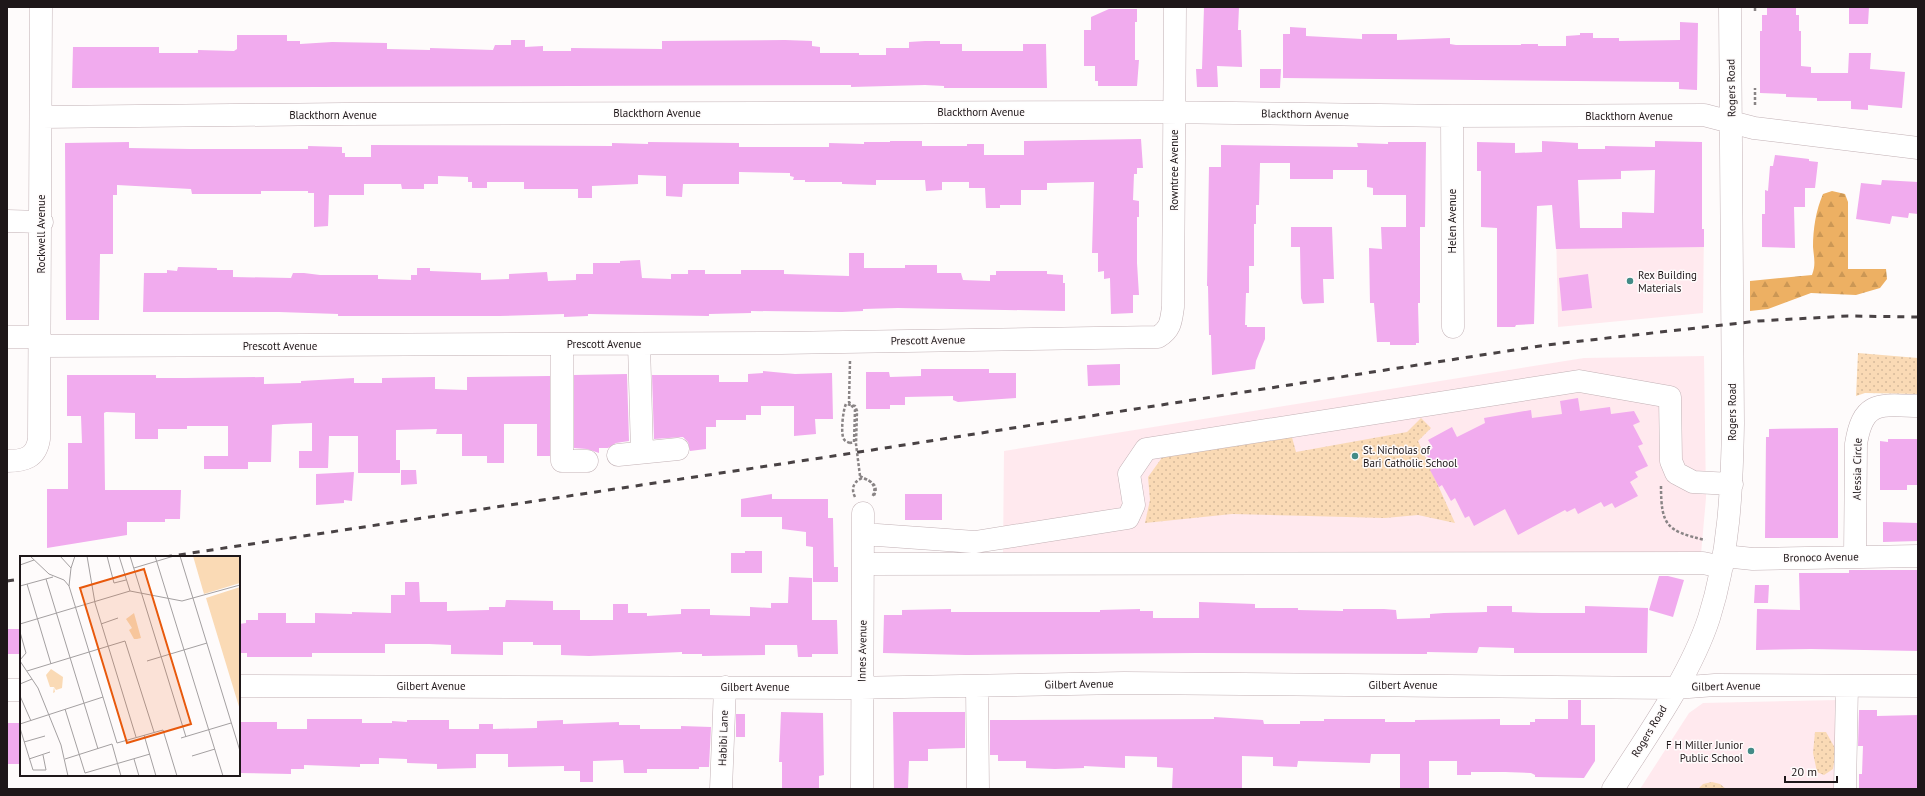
<svg xmlns="http://www.w3.org/2000/svg" width="1925" height="796" viewBox="0 0 1925 796" font-family="'PT Sans',sans-serif">
	<style>
		.built { fill: #ffe9ee }
		.forest { fill: url(#forest-firs) }
		.park { fill: url(#park-dots) }
		.building { fill: #f1abee; fill-rule: evenodd }
		.lines { fill: none; stroke-linecap: round; stroke-linejoin: round }
		.minor-casing { stroke: #c2b1b5; stroke-width: 23 }
		.path { stroke: #898485; stroke-width: 2.5; stroke-dasharray: 3 2; stroke-linecap: butt }
		.minor { stroke: #fff; stroke-width: 22 }
		.rail { stroke: #494244; stroke-width: 3; stroke-dasharray: 7 7; stroke-linecap: butt }
		.path-bridge { stroke: #898485; stroke-width: 2.5; stroke-dasharray: 3 2; stroke-linecap: butt }
		.poi-dot { fill: #438b87; stroke: #fefbfb; stroke-width: 1.5 }
		.labels { text-anchor: middle; stroke-width: 3; stroke-linejoin: round; paint-order: stroke }
		.street-label { font-size: 11px; fill: #1e1719; stroke: #fefbfb }
		.poi-label { font-size: 11px; fill: #1e1719; stroke: #fefbfb; text-anchor: start }
		.inset-road { fill: none; stroke: #a4a0a1; stroke-width: 1 }
		.view { fill: #e8590c; fill-opacity: 0.15; stroke: #e8590c; stroke-width: 2 }
		.inset-edge { fill: none; stroke: #1e1719; stroke-width: 2 }
	</style>
	<defs>
		<pattern id="forest-firs" width="22" height="20" patternUnits="userSpaceOnUse"><rect width="22" height="20" fill="#edb063"/><path d="M5 1l3.5 6h-7zM16 11l3.5 6h-7z" fill="#cb9755"/></pattern>
		<pattern id="park-dots" width="8" height="8" patternUnits="userSpaceOnUse"><rect width="8" height="8" fill="#fadab5"/><path d="M2 2h.1M6 6h.1" fill="none" stroke="#d6ba9b" stroke-width="1.8" stroke-linecap="round"/></pattern>
	</defs>
	<rect width="100%" height="100%" fill="#fefbfb"/>
	<path class="built" d="M1556 228 1704 229 1703 313 1558 327Z
		M1704 356 1706 498 1701 554 1003 553 1004 451 1584 358Z
		M1839 700 1838 789H1640L1689 713 1703 703Z"/>
	<path class="forest" d="M1832 191 1845 194 1848 202V269H1886L1887 279 1880 288 1856 295 1811 293 1768 309 1750 311V281L1812 275C1816 265 1814 258 1813 247 1813 229 1816 210 1823 194Z"/>
	<path class="park" d="M1858 353 1918 358V394L1865 393 1856 396Z
		M1421 418 1431 428 1418 441 1455 523 1418 515 1385 518 1232 514 1145 523 1150 500 1148 477 1161 459 1163 437 1287 419 1296 452 1407 432Z
		M1815 732H1826L1836 750 1833 769 1824 775 1817 772 1813 753Z
		M1712 782 1720 784 1726 789H1698L1703 784Z"/>
	<path class="building" d="M1204 7H1239L1238 30H1241L1242 67 1217 66 1218 87H1197L1196 69H1202Z
		M1767 7H1796V15H1799V31H1801V66L1811 67V73H1848L1849 53H1871L1870 69 1905 72 1902 108 1868 105V110L1851 109V101H1817V98L1786 97V94L1760 93V31H1762V15H1767Z
		M1849 7H1869L1868 24H1849Z
		M1109 9H1137V22H1135V60H1139L1137 86H1098V81H1095V66H1084V30H1091V17Z
		M1680 22 1698 23 1697 90 1679 89V82L1283 78V34H1290V27L1306 28V36L1362 39V34H1397V40L1450 38V44L1456 45H1521V44H1538V46H1566V36L1580 35V33H1593V38H1619V41L1680 40Z
		M237 35H287V41H300V44L332 42 387 43V49L430 50V48L493 50 495 45H511V40H525V47L543 46V51H571V48L662 49V41L785 40 812 41V46L820 47V53H859V55H886V48H909V42L925 41H940V44H962V51H1023V44H1046L1047 88H944V86L925 85 851 87V85L72 88 73 47H159V53H198V50L234 51 237 49Z
		M1260 69H1281L1280 88H1260Z
		M1141 139 1143 168H1137V174H1134L1133 200 1139 201V217H1137V263L1139 295H1133V313L1111 314 1110 278 1104 279V271L1098 272V253H1092L1094 182 1047 183V190H1021V205H1000V208H986L985 188H969V182H942V190L926 191 925 180H876V185L842 184V182H805V180H793L794 177 790 176V173L739 172V184H683L682 197 666 196V176L638 175V184L592 186V198H578V189H524V182H487V188H472V182H468V177L438 176V184H424V189H402L401 184H364V195H329L328 226 314 227V193H308V191H261V194H192L191 189 117 185V195H113V254H100L99 320H66L65 143 129 142V148L190 149H308V146L342 147V153H345V157H371V145L612 146V143L648 144V142L739 143V147H829V143L864 144V142H890V141H922V146H967V144H984V155H1024V141Z
		M1542 141 1578 143V149H1605V146L1655 147V141L1702 142V229H1704V247L1556 249 1552 205 1537 206 1534 324 1516 325 1515 327H1497V228L1481 227V171H1477V142L1515 143V153L1542 152ZM1655 170 1654 213 1622 212V228H1580L1578 180 1621 179V171Z
		M1388 142H1426L1425 227H1420V303H1418L1419 343H1416V345H1390V342H1377L1374 303H1370L1369 248 1382 249 1381 227H1406V195H1373V188L1367 187V170H1333V179H1290V163H1260L1259 205H1256V224H1254V266H1249V293H1246L1245 325H1247V327H1265V339L1256 361 1255 369 1212 375 1211 335H1209L1208 286H1207L1209 167H1221V145L1358 147 1357 143 1388 144Z
		M1775 155 1809 159V161L1818 162 1815 188H1805V207H1794L1795 248 1762 247V214H1765V190L1768 191 1770 166H1773Z
		M1882 180 1918 182V214L1909 213 1908 218 1892 216 1890 224 1856 219 1861 183 1881 185Z
		M1291 227H1332L1334 279H1323L1324 303 1303 304 1301 298 1300 247H1291Z
		M849 253H864V268H905V265H937V273H961L963 280 990 281V275H996V271H1047V274L1063 275V283H1065V311L898 308 863 309V311L842 312 751 311V313L709 314V316L588 314V316L564 317V314L499 316H338V314L279 312H143L144 273H167V270L177 271 178 267 217 268V270H233V277L291 278 293 273H304L320 275H378V279L411 280V275H417V268H430V271L481 273V280L509 279V274L547 272 548 281 576 280V274H593V263H620V261L640 260 642 278 671 279V274H688V270H705V274H741V270H784V274L849 276Z
		M1588 274 1592 308 1562 311 1559 278Z
		M1120 364V385L1088 386 1087 365Z
		M921 369H989V373H1016V398L958 402 953 400V396L905 397V405H890V409H866V372H889L890 377 921 376Z
		M763 371 795 374 832 373 833 419H815L816 434 794 436V406H761V415H746V420H716V427H706V449L690 451 688 442 683 437 654 439 652 375H719V382H748V374L763 373Z
		M627 374 629 441 616 443 608 448H599V453L587 449 574 448V375Z
		M67 375H156V378H185L264 377V384L301 383V381L354 378V383H382V378L435 377V389L467 390V377L550 376V456H537V424H504V463H487V456H462V434H436L437 429 396 430V460H400V473H358V436H329L328 468H299V451H312V423L284 424 272 425 271 462H248V469H204V456H228V426H187V429H158V439H135V413L106 412 104 413 105 490H181L180 519H165V522H127V535L47 548V489H68V443H82L81 416H67Z
		M1578 398 1580 411 1610 407 1611 414 1634 411 1640 422 1633 425 1643 444 1638 446 1648 466 1635 472 1638 477 1630 482 1638 496 1615 508 1612 503 1604 507 1601 502 1578 514 1575 508 1567 512 1565 510 1518 535 1505 509 1474 526 1469 516 1465 518 1455 498 1451 501 1442 485 1439 487 1430 470 1434 468 1425 452 1433 448 1428 440 1452 427 1457 437 1485 423 1484 418 1531 410 1532 418 1562 414 1560 401Z
		M1838 428V538H1765L1766 437H1769V429Z
		M1888 439H1918V485H1907V490H1880V441L1888 442Z
		M401 470H416L417 484 401 485Z
		M354 472 352 501 344 500V503L316 505V474Z
		M772 494V499H828V518H833L834 567H838V582H813V547L806 546V532L782 529V517H741V499Z
		M905 494H942V520H905Z
		M1883 522 1918 523V541L1883 542Z
		M745 551H762V573H731V553H745Z
		M1849 570H1918V651L1811 649 1756 650 1757 609 1800 610 1799 573H1849Z
		M1659 576H1668L1684 580 1673 617 1649 610Z
		M789 577 812 578V620H837L838 654H812V657H798L797 645H765V655L702 656V654H682V652L589 656 561 655V645H533V642H503V655L451 654V645L429 644H385V653H312V657H247V653H239V624L246 623V620H258V613H286V623H315V613L352 614V612L391 613V595H405V582H419L420 602H447V611L489 610V607H505L506 600 553 601V610H580V620H613V604H628V613H647V616L681 614V609H710V615L750 616V607L771 608V603H788Z
		M1755 585H1769L1768 603H1754Z
		M1199 602 1255 604V608H1298V610L1343 611V609H1384L1396 610 1397 619 1430 618V614L1444 613 1487 612V606H1512V612L1542 613H1585V606L1648 608 1647 653H1514V648L1479 647 1477 653 1427 652V654L1197 653 966 655 883 653 884 615H902V610L951 609V612H1100V610L1140 609V611H1153V618H1199Z
		M7 629H21V654H7Z
		M1568 700H1581V725H1595V761L1584 778 1535 777V775L1531 773 1505 772H1471V775H1457V761H1429V789H1400V754H1371L1370 763 1298 761 1297 767 1273 766V757L1242 756V789H1172L1173 768 1157 767V757L1125 756V768L1084 766V768L1055 769 1026 768V761H998V755H990V720L1214 719V717L1263 720 1264 724H1300V721H1324V719H1385V722H1415V720L1500 719V725H1530V722H1535V719H1568Z
		M1859 710H1877V716L1918 715V788L1859 789V774H1862L1863 746H1858Z
		M781 712 823 713 824 775 819 776V789H782V762H779Z
		M893 712H965V748L928 749V761H909L908 789H894Z
		M736 714H745V737H736Z
		M307 719H362V723H392V721L407 722V720H449V729H479V724H493V729L537 728V721L563 720V724L619 722V725H640V729H681V726L711 727 709 767H699V769H647V773H624L623 760 593 761V782H580V771H564V766L508 767V754H476V768L437 769V764L407 763V759L379 758V764H360V767L304 765V769H291V774L239 773V722H277V729H307Z
		M8 723H21V764H8Z"/>
	<g class="lines">
		<g class="minor-casing">
			<path id="minor" d="M1452 116 1453 327
				M42 117 344 114 1159 112 1452 116 1704 115 1754 128 1918 148
				M7 221 42 222
				M7 337H40
				M562 344V461H587
				M639 344 642 452
				M40 346 781 343 1158 337C1171 329 1171 321 1173 307L1175 7
				M618 455 678 449
				M7 461C24 461 36 458 39 439L41 7
				M863 534 975 542 1128 518 1134 505 1129 474 1146 449 1579 381 1670 397 1671 461 1676 473 1693 482 1732 484
				M1724 556 1753 559 1918 556
				M1855 557 1856 444C1863 400 1880 405 1918 406
				M863 564 1703 563 1722 567
				M239 686 847 688 1124 683 1675 688 1715 685 1918 686
				M977 687 978 789
				M7 690H21
				M721 789 725 687
				M862 789 863 513
				M1613 789C1646 737 1690 676 1709 618 1729 555 1732 489 1733 423L1730 7
				M1845 789 1847 686"/>
		</g>
		<path class="path" d="M1755 8V12
			M1755 105V88
			M850 361 849 402 855 410 854 442 850 443
			M860 476C869 481 881 484 873 497
			M1661 486C1661 526 1667 531 1705 540
			M855 497C851 489 853 482 862 478 872 480 878 488 872 497"/>
		<use href="#minor" class="minor"/>
		<path class="rail" d="M165 557 827 457 1546 345 1758 321 1848 316 1918 317
			M7 581 21 579"/>
		<path class="path-bridge" d="M850 443C847 442 844 441 843 437 841 430 843 410 846 404L855 406 857 411 856 444 860 476"/>
	</g>
	<g class="poi-dot">
		<circle cx="1630" cy="281" r="4"/>
		<circle cx="1355" cy="456" r="4"/>
		<circle cx="1751" cy="751" r="4"/>
	</g>
	<g class="labels">
		<g class="street-label">
			<text transform="translate(1731 88) rotate(-91)" y="4">Rogers Road</text>
			<text x="981" y="116">Blackthorn Avenue</text>
			<text x="657" y="117">Blackthorn Avenue</text>
			<text transform="translate(1305 114) rotate(1)" y="4">Blackthorn Avenue</text>
			<text x="333" y="119">Blackthorn Avenue</text>
			<text x="1629" y="120">Blackthorn Avenue</text>
			<text transform="translate(1174 170) rotate(-90)" y="4">Rowntree Avenue</text>
			<text transform="translate(1452 221) rotate(-90)" y="4">Helen Avenue</text>
			<text transform="translate(41 234) rotate(-90)" y="4">Rockwell Avenue</text>
			<text transform="translate(928 340) rotate(-1)" y="4">Prescott Avenue</text>
			<text x="604" y="348">Prescott Avenue</text>
			<text x="280" y="350">Prescott Avenue</text>
			<text transform="translate(1732 412) rotate(-90)" y="4">Rogers Road</text>
			<text transform="translate(1857 469) rotate(-89)" y="4">Alessia Circle</text>
			<text transform="translate(1821 557) rotate(-1)" y="4">Bronoco Avenue</text>
			<text transform="translate(862 651) rotate(-89)" y="4">Innes Avenue</text>
			<text transform="translate(1079 684) rotate(-1)" y="4">Gilbert Avenue</text>
			<text x="1403" y="689">Gilbert Avenue</text>
			<text x="431" y="690">Gilbert Avenue</text>
			<text transform="translate(1726 686) rotate(-1)" y="4">Gilbert Avenue</text>
			<text x="755" y="691">Gilbert Avenue</text>
			<text transform="translate(1649 731) rotate(-59)" y="4">Rogers Road</text>
			<text transform="translate(723 738) rotate(-88)" y="4">Habibi Lane</text>
		</g>
		<g class="poi-label">
			<text x="1638" y="279">Rex Building<tspan x="1638" dy="13">Materials</tspan></text>
			<text x="1363" y="454">St. Nicholas of<tspan x="1363" dy="13">Bari Catholic School</tspan></text>
			<text x="1743" y="749" text-anchor="end">F H Miller Junior<tspan x="1743" dy="13">Public School</tspan></text>
		</g>
	</g>
	<g transform="translate(20 556)">
		<rect width="220" height="220" fill="#fefbfb"/>
		<path d="M31 113 43 121 42 132 36 134 34 131 35 136 33 137 34 131H30L26 119Z" fill="#fadab5"/>
		<path d="M173 0H220V27L184 38ZM220 31V154L186 42Z" fill="#fadab5"/>
		<path d="M114 57 121 82 117 83H114L109 74 112 72 106 63Z" fill="#fadab5"/>
		<path class="inset-road" d="M10 0 29 18 44 24 49 30 97 187 143 174 157 220M40 0 51 12M67 0 75 47 116 181M87 0 94 27 106 24M99 0 110 35M110 0 166 181M135 0 203 220M160 0 220 195M0 9 14 4M114 12 154 0M26 23 78 193M7 28 31 108M0 30 33 21M49 30 51 12 55 0M0 68 110 35 162 45 220 29M81 68 98 62M0 76 6 97 0 104M0 105 18 132 41 189 48 220M127 105 187 87M7 115 105 85 134 176M0 128 12 123M0 140 11 165M45 153 65 217 130 198M0 168 83 141M0 172 13 214H26L23 199M124 179 136 220M161 182 211 167M4 186 25 180M172 200 195 193M9 203 30 196M45 203 92 188 101 220M114 203 119 220"/>
		<path class="view" d="M124 13 171 168 107 187 60 32Z"/>
		<rect width="220" height="220" class="inset-edge"/>
	</g>
	<rect width="1925" height="796" fill="none" stroke="#1e1719" stroke-width="16"/>
	<path d="M1785 776v6h52v-6" fill="none" stroke="#1e1719" stroke-width="2"/>
	<text x="1791" y="776" font-size="12" fill="#1e1719" stroke="#fefbfb" stroke-width="3" paint-order="stroke">20 m</text>
</svg>
